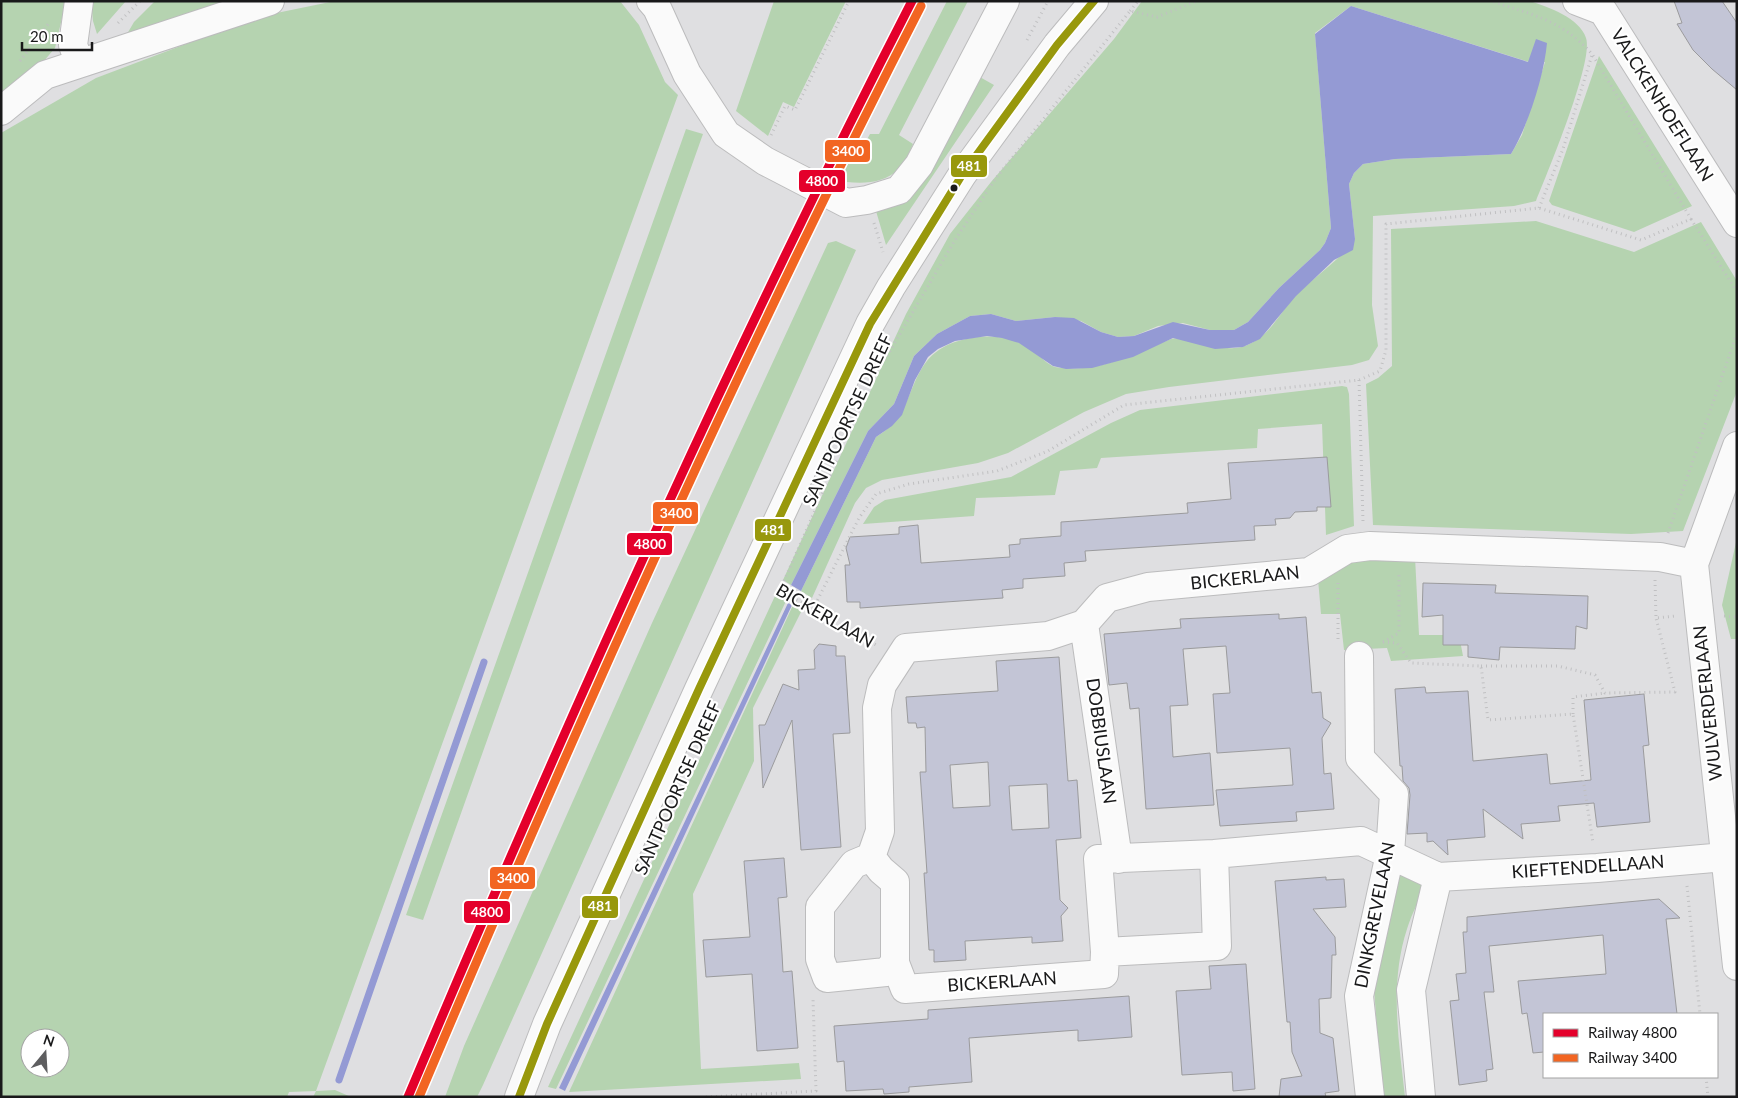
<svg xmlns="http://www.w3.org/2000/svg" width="1738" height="1098" viewBox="0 0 1738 1098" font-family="Lato,sans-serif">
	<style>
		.green { fill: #b5d3b0; fill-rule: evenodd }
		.water { fill: #949ad4 }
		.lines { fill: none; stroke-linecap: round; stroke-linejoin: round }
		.stream { stroke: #949ad4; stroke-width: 7 }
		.building { fill: #c3c5d6; stroke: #9b9b9d; fill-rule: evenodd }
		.street-casing { stroke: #bcbcbd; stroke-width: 30 }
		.secondary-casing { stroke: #bcbcbd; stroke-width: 30 }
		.path { stroke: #c0c0c2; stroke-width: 3; stroke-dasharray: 1 4; stroke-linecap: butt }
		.street { stroke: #fafafa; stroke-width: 28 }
		.secondary { stroke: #fafafa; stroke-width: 28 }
		.bus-1-casing { stroke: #fff; stroke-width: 11 }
		.bus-1 { stroke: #98980c; stroke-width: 8 }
		.rail-1-casing { stroke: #fff; stroke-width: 12 }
		.rail-2-casing { stroke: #fff; stroke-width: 12 }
		.rail-1 { stroke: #e4002b; stroke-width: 9 }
		.rail-2 { stroke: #f26522; stroke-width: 9 }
		.bus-dot { fill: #19191a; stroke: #fff; stroke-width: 2 }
		.labels { text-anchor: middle; stroke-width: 4.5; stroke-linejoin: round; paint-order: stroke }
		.street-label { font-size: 18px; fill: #19191a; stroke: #fff }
		.line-badge { stroke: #fff; stroke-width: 2 }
		.badge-label { font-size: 14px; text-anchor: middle; font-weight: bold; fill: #fff }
	</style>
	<rect width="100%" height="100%" fill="#dfdfe1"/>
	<path class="green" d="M1 1H66L55 48 37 69 1 92Z
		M91 1H126L97 34 93 21Z
		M155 1H225L127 34 134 22Z
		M335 1H620L639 25 665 82 678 95 316 1091 335 1090 351 1097H313L316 1091 289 1092 287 1097H1V133L96 78 257 17ZM30 1038H60V1068H30Z
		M774 1H846L794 107 783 102 768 136 736 111Z
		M947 1H968L899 135 913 144C909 152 905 163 899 169 881 186 856 184 834 180L847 147 859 154 870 134H879Z
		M1142 1H1530C1548 7 1580 18 1586 38 1594 61 1547 174 1536 201L1514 206 1373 216 1372 305 1378 346 1369 360 1352 365 1169 387 1126 394 1084 412 1008 453 978 463 882 480 866 488 855 503 812 598 801 591 876 437C921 412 903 360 955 342 980 333 1012 334 1034 351 1040 356 1048 365 1055 367 1099 374 1132 354 1171 339 1183 335 1216 350 1234 348 1242 348 1251 344 1258 339 1273 329 1283 309 1295 296 1314 277 1339 261 1355 239L1349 184 1354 173 1363 164 1395 159 1511 154 1522 135 1545 62H1529L1351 6 1315 33 1331 228 1325 243 1320 250 1279 288 1248 322 1234 330H1210L1183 323 1158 326 1134 336 1118 337 1101 332 1081 321 1055 317 1016 321 991 314 970 316 937 334 914 356 894 404 868 431 791 585 783 580 906 314 950 234 991 182 1114 39Z
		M1599 56 1692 206 1634 232 1552 205 1549 201Z
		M978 76 994 85 886 245 876 211Z
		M686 129 703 134 423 920 406 915Z
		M1536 221 1634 252 1701 222 1737 281V391L1683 531 1631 534 1373 525 1366 384 1378 378 1392 366 1391 229Z
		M836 241 856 250 483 1085 477 1097H445L464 1046 652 623 828 243Z
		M1342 386 1347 387 1349 394 1354 526 1326 535 1322 424 1258 429 1257 448 1101 458 1097 468 1060 471 1055 495 976 498 974 516 863 524 874 507 885 500 1011 477 1111 423 1140 410Z
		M1737 538V639H1731L1722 605Z
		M1415 557 1419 635H1459L1463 656 1391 661 1387 648 1344 650 1340 614H1321L1318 579 1351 559Z
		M775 596 786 601 556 1089 548 1087Z
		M793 605 802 610 753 708 754 761 693 894 701 1069 799 1063 801 1079 569 1092Z
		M1399 866 1428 880C1421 896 1412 913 1407 929 1389 984 1399 1042 1405 1097H1382L1374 988Z"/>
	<path class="water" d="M1351 6 1528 62 1536 39 1547 43C1544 76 1528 126 1511 154L1395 159 1363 164 1354 173 1349 184 1355 239 1353 250 1334 260 1296 296 1260 339 1243 347 1215 349 1173 338 1133 357 1092 368 1066 369 1053 366 1019 343 1002 338 987 336 955 341 938 349 928 357 915 380 902 415 892 426 876 437 801 591 791 585 868 431 894 404 914 356 937 334 970 316 991 314 1016 321 1055 317 1074 318 1101 332 1118 337 1134 336 1173 322 1210 330H1234L1248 322 1279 288 1320 250 1325 243 1331 228 1315 34Z
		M788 603 792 605 565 1091 559 1088Z"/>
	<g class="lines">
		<path class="stream" d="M339 1080 484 662"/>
	</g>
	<path class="building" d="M1674 1H1722L1737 23V90L1712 69 1693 50 1677 24 1682 23Z
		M1327 457 1331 507H1317V511L1295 512 1290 518 1275 519 1276 525 1254 526 1255 540 1085 551 1086 561 1064 563 1065 576 1023 579V588L1002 590 1003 598 860 608V602H847L845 565H850L846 548 850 537 899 534V527L918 525 921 563 1010 557 1009 545 1020 544V539L1061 536V522L1188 513 1187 503 1231 499 1228 463Z
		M1423 583 1496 585 1495 593 1588 596 1587 629 1576 626 1575 649 1500 647 1499 660 1468 657V645H1443V615L1422 617Z
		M1279 614V619L1306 617 1312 693 1321 692 1323 718 1331 723 1322 738 1324 774 1331 773 1334 809 1296 812 1297 821 1220 826 1216 790 1293 785 1290 748 1217 753 1213 694 1230 693 1226 646 1183 649 1188 705 1170 706 1173 757 1210 753 1214 805 1146 809 1139 708 1130 709 1127 683 1109 685 1104 634 1181 628 1180 619Z
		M819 644 836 646V656H845L850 733 833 734 841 847 801 850 792 720 763 788 759 725H765L783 684 799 690 798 670 815 669 814 650Z
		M1059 657 1068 781 1077 780 1081 838 1056 840 1060 900 1068 908 1061 916 1063 941 1032 943V937L965 941 966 960 934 962V950H929L924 873H927L920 772H926L925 727 917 728 916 723H908L906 697 998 691 996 661ZM988 762 990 806 953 808 950 765ZM1047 784 1049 828 1012 830 1009 786Z
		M1425 687 1426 693 1468 691 1473 761 1547 754 1550 784 1591 780 1584 700 1644 694 1649 745 1643 746 1650 822 1597 827 1594 803 1558 806 1560 821 1521 824 1523 839 1483 809 1485 837 1447 840 1448 855 1433 841 1427 842V833L1407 834 1410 795 1409 788 1403 781 1402 766H1400L1395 689Z
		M784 858 787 897 778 898 782 954 783 972 792 971 798 1048 757 1051 752 974 706 977 703 940 750 937 744 861Z
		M1326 877V880L1344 879 1346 907 1313 909 1335 937 1336 955H1332L1331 998 1319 999 1320 1033 1333 1038 1339 1091 1325 1093 1326 1097H1279L1281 1079 1302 1076 1292 1052 1290 1022H1287L1275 881Z
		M1659 899 1680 918 1666 919 1677 1014H1544V1052L1533 1053 1527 1013 1522 1014 1518 981 1606 974 1603 935 1489 946 1494 992H1484L1493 1069 1486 1070 1487 1081 1459 1085 1450 1001 1459 1000 1456 974 1466 973 1463 932H1467V917Z
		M1246 964 1255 1089 1233 1091 1232 1072 1182 1075 1176 991 1211 989 1209 966Z
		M1129 996 1132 1037 1078 1041V1030L969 1038 972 1082 909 1087V1092L884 1094 883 1089 846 1091 844 1061 837 1062 834 1026 928 1019V1010Z"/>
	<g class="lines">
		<g class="street-casing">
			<path id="street" d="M651 1 657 8 687 74 726 134 765 161 846 203 867 200 899 190 919 165 1005 1
				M1577 1 1603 11 1737 223
				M79 62 73 45 79 1
				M1 111 45 75 270 1
				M1737 446 1694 564 1737 966
				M1084 624 1118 859
				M1359 656 1360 758 1394 794 1390 854 1359 996 1370 1097
				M1214 854 1217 946 1105 952 1098 859 1214 854 1361 841 1438 877 1597 868 1737 856
				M871 857 881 870 895 882V963L905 989 1104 974 1105 952
				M895 963 886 972 827 978 820 959V907L854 864 871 857 880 831 877 708 882 685 906 648 1048 636 1084 624 1107 598 1148 587 1309 572 1347 549 1370 546 1660 557 1694 564
				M1421 1097 1411 990 1438 877"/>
		</g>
		<g class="secondary-casing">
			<path id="secondary" d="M519 1097 547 1024 699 689 870 324 891 287 962 175 1057 45 1094 1"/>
		</g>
		<path class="path" d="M1286 1H1287
			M1130 11 1138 1
			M118 23 140 1
			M1027 40 1048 1
			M20 61 49 23
			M771 135 785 106 795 110 849 1
			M1539 208 1563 149 1592 55
			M1691 219 1737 292
			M874 223 883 252
			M877 373 955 240 996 178 1130 11 1157 17 1197 1
			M1359 380 1363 522
			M1668 533 1737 333
			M1655 580 1656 618 1675 616
			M1338 583V642
			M779 590 878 646
			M780 590 838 458
			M813 609 859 518 876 494 909 484 997 471 1048 451 1124 405 1359 380 1380 371 1386 350V224L1539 208 1641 240 1691 219 1592 54C1562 20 1533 15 1491 1
			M1724 616 1737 617
			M1383 642 1397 643 1411 663 1481 666 1488 720 1573 714 1593 843
			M1383 642 1399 633V573
			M1481 666H1558L1595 675 1605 693 1675 692 1656 618
			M1573 714V697L1605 693
			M1687 886 1700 1014
			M1706 1077 1708 1097
			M706 1097 816 1091 813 999"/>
		<use href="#street" class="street"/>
		<use href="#secondary" class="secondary"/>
		<g class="bus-1-casing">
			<path id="bus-1" d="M519 1097 547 1024 699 689 870 324 962 175 1057 45 1094 1"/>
		</g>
		<use href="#bus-1" class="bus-1"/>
		<g class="rail-1-casing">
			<path id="rail-1" d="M408 1097C564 727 728 359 912 1"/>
		</g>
		<g class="rail-2-casing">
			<path id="rail-2" d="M419 1097C575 728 738 362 921 6"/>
		</g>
		<use href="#rail-1" class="rail-1"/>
		<use href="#rail-2" class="rail-2"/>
	</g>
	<circle class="bus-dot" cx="954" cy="188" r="4.5"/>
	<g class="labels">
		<g class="street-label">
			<text transform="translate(1662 105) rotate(58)" y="6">VALCKENHOEFLAAN</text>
			<text transform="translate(848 420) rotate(-65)" y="6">SANTPOORTSE DREEF</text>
			<text transform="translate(1245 578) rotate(-6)" y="6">BICKERLAAN</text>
			<text transform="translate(825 616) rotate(30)" y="6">BICKERLAAN</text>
			<text transform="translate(1708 703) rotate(-96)" y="6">WULVERDERLAAN</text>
			<text transform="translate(1101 741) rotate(82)" y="6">DOBBIUSLAAN</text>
			<text transform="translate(678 788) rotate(-66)" y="6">SANTPOORTSE DREEF</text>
			<text transform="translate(1588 867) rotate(-4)" y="6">KIEFTENDELLAAN</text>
			<text transform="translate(1375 915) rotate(-79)" y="6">DINKGREVELAAN</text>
			<text transform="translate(1002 982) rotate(-4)" y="6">BICKERLAAN</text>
		</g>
	</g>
	<g class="line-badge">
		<rect x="824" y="139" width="47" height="24" rx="5" fill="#f26522"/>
		<rect x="950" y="154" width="38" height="24" rx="5" fill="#98980c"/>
		<rect x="798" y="169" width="48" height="24" rx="5" fill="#e4002b"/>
		<rect x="652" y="501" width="47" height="24" rx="5" fill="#f26522"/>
		<rect x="754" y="518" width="38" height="24" rx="5" fill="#98980c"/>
		<rect x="626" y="532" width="47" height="24" rx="5" fill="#e4002b"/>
		<rect x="489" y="866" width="47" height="24" rx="5" fill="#f26522"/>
		<rect x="581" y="895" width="38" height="24" rx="5" fill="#98980c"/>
		<rect x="463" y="900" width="48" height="24" rx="5" fill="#e4002b"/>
	</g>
	<g class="badge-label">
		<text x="848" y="156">3400</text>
		<text x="969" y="171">481</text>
		<text x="822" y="186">4800</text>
		<text x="676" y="518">3400</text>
		<text x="773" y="535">481</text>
		<text x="650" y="549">4800</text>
		<text x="513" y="883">3400</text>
		<text x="600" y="911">481</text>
		<text x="487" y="917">4800</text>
	</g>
	<rect width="1738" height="1098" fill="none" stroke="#19191a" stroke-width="5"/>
	<rect x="1543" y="1013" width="175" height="65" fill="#ffffff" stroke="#a3a3a3"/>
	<rect x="1553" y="1029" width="25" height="8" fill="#e4002b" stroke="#a3a3a3"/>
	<text x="1588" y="1038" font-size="15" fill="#19191a">Railway 4800</text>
	<rect x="1553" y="1054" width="25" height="8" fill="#f26522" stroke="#a3a3a3"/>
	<text x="1588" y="1063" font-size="15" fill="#19191a">Railway 3400</text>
	<g transform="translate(45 1053) rotate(18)"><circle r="24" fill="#ffffff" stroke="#a3a3a3"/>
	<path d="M0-4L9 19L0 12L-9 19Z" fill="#5e5e60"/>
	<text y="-8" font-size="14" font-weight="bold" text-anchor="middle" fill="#19191a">N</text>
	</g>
	<path d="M22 42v8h70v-8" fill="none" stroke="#19191a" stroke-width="2.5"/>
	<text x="30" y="42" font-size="15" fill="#19191a" stroke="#ffffff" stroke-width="4" paint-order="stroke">20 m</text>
</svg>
